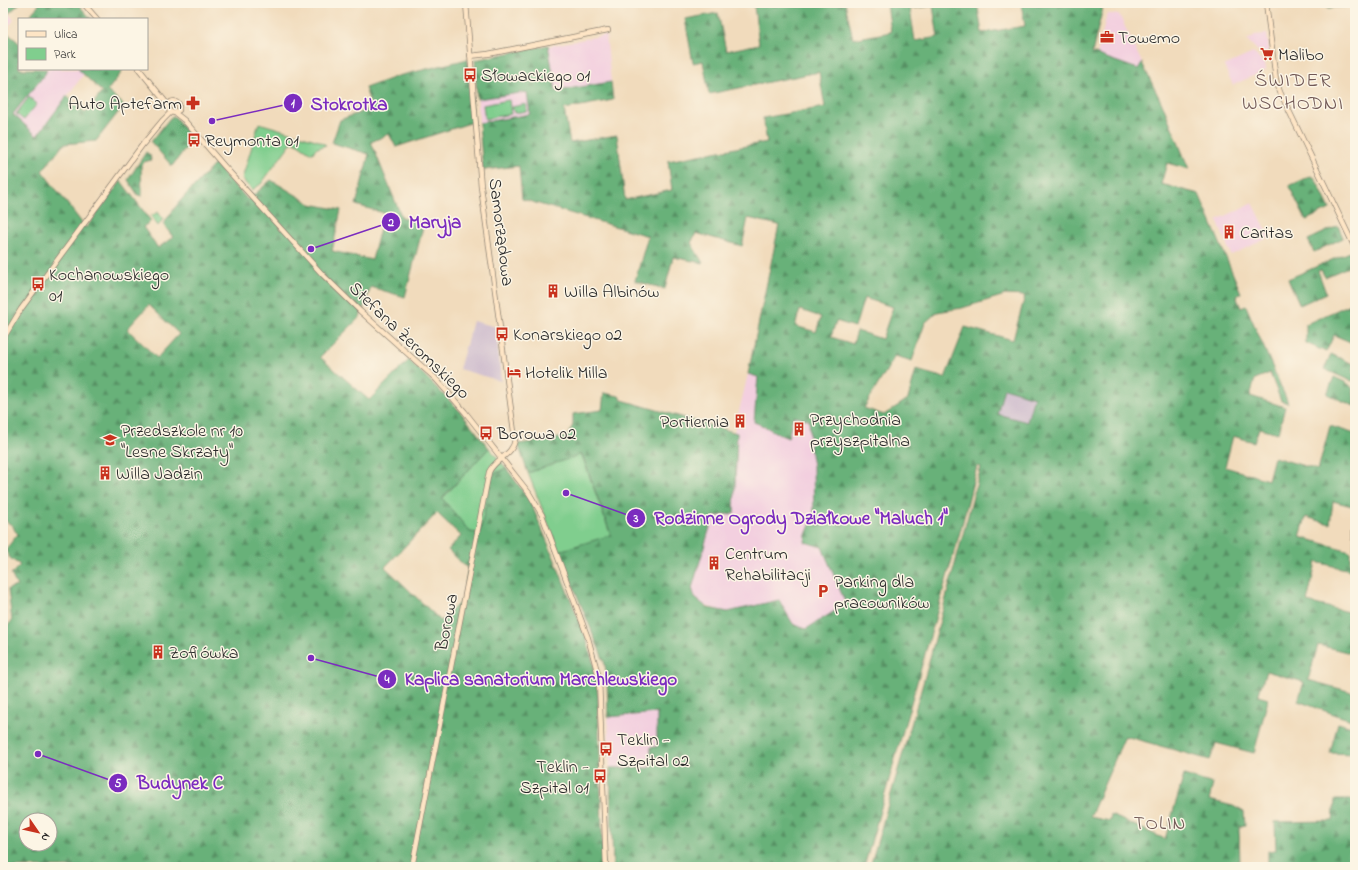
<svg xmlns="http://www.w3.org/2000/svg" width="1358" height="870" viewBox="0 0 1358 870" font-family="'Indie Flower',sans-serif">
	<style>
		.built { fill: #f3cfdf }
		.industrial { fill: #cfbdce }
		.green { fill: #80ce8e; stroke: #567c5c }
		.forest { fill: url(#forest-firs); stroke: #4a6e52; fill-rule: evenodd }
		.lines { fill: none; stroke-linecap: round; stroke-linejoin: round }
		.secondary-casing { stroke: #8e8374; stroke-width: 6 }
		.secondary { stroke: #fee5c5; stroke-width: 4.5 }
		.labels { text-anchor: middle; stroke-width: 3; stroke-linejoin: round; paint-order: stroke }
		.poi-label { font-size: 18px; fill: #2b2b2b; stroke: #fcf5e5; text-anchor: start }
		.street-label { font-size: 18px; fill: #2b2b2b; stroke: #fcf5e5 }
		.neighbourhood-label { font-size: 19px; letter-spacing: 1px; fill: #715856; stroke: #fcf5e5 }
		.quarter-label { font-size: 20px; letter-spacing: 1px; fill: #715856; stroke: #fcf5e5 }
		.leader { fill: none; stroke: #7b2cbf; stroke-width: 1.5 }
		.callout-dot { fill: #7b2cbf; stroke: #fcf5e5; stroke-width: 1.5 }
		.mark-label { font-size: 12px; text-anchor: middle; font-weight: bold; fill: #fff }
		.callout-label { font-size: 19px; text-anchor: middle; font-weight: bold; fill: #7b2cbf; stroke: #fcf5e5; stroke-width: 3; stroke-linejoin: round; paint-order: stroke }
	</style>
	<defs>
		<pattern id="forest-firs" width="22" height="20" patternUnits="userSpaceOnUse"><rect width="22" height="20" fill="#68b179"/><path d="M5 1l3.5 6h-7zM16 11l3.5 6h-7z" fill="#569063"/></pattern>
	</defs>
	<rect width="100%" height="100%" fill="#fcf5e5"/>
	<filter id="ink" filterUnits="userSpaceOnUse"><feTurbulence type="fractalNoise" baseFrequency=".025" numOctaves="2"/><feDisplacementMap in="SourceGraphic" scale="8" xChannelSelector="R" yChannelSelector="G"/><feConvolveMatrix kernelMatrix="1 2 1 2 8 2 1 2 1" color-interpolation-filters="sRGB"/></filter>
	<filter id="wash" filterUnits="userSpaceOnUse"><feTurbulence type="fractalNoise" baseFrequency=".012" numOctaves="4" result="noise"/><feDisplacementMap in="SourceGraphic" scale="16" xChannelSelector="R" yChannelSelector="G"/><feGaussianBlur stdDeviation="0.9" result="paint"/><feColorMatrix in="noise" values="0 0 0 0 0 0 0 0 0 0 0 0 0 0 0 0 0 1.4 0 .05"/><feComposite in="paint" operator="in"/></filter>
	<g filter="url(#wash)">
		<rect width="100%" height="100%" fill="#f1dbbc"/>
		<path class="built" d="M3 7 14 20 3 32Z
			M1107 14H1119L1142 63 1138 69 1097 55Z
			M1267 34 1270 56 1266 57 1263 56 1247 40 1254 37V35Z
			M606 35 613 100 479 123 475 60Z
			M1253 53 1265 63 1266 70 1233 85 1224 66Z
			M20 69H78L84 74 29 146 3 115V89Z
			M1253 203 1270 237 1231 255 1217 220Z
			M748 374 854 406 864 651 629 584 575 436 572 418 604 413 609 396 734 432Z
			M657 713V747L651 748 650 768H610L608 717Z"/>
		<path class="industrial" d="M473 321 496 327 501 381 459 369Z
			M1003 388 1034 397 1027 422 996 414Z"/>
		<path class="green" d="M29 97 37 104 24 120 16 114Z
			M509 100 511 114 485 119 483 105Z
			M526 104 527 111 514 113 512 107Z
			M259 123 319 141 326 145 315 149 313 153H311L295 142 291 143 261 184 252 190 242 179Z
			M158 212 163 219 158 226 151 216Z
			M489 448 506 468 492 475 480 534 470 532 442 499Z
			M581 453 611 536 559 551 528 473Z"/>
		<path class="forest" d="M3 3H20L8 14 3 7Z
			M38 3H77L91 19H36L31 14 39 5Z
			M773 3H845L853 39 891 32 887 3H977L982 33 1025 26 1021 3H1104L1092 53 1138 69 1142 63 1164 108 1189 169 1167 163 1161 184 1199 194 1241 293 1236 296 1241 308 1246 306 1288 403 1281 401 1270 373 1255 379 1250 396 1285 407 1278 433 1259 428 1254 442 1233 436 1225 467 1268 480 1274 457 1318 470 1330 426 1355 434 1352 506 1333 501 1330 524 1306 517 1300 537 1350 551V570L1316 562 1307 602 1352 613 1355 654 1318 645 1308 680 1355 693V721L1339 716 1298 701 1304 682 1266 671 1258 696 1268 699 1254 753 1216 743 1210 760 1125 736 1090 817 1110 821 1111 815 1165 839 1184 775 1213 784 1209 800 1233 806 1244 812 1245 826 1239 827 1240 867H870L924 680 981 467 977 466 962 525 864 867H613L610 768H650L651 747H657V713L608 717 607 676 604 661 559 551 611 535 582 454 528 473 518 444 567 437 573 425V414L602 410 604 393 619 396 622 400 737 433 734 513 713 517 692 588 695 598 708 608 728 612 779 600 793 624 806 629 846 604 822 547 805 542 806 535 814 515 813 466 811 454 809 420 793 416 788 438C776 434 767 426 754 422L758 377 748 374 779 225 748 218 742 246 696 233 691 243 703 263 673 257 665 289 635 281 648 236 522 199 519 166 483 170 479 123 530 114 527 92 477 99 475 60 548 45 556 91 611 82 613 100 564 109 570 143 617 135 625 200 672 190 668 161 767 142 763 118 825 107 819 72 709 94 703 61 693 63 685 19 718 13 726 51 759 44 754 6ZM933 6 938 37 915 41 910 9ZM1005 295 1025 296 1013 340 965 327 945 378 916 370 908 399 884 415 864 408 895 356 912 361 925 323 937 312 962 308ZM864 298 893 307 882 339 857 331 853 344 831 337 836 321 855 327ZM800 310 821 317 816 332 795 326ZM1004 388 1034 397 1027 422 997 414Z
			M1328 3H1352L1353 6 1328 8Z
			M4 30 19 43V69H47L45 74 13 114 37 136 67 96 86 113 102 92 78 69H122V72L107 91 124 105 96 141 64 144 42 171 86 228 121 181 151 221 143 227 158 248 173 237 163 224 180 201 215 164 248 200 271 180 311 204 341 210 332 251 372 260 384 213 356 205 369 154 332 143 340 120 372 108 365 88 398 76 468 59 473 122 396 147 389 134 371 142 402 218 424 223 405 297 371 287 360 317 320 357 369 400 409 360 458 409 489 448 442 498 470 532 480 533 492 475 506 468 530 501 552 553 586 638 593 662 598 695 603 867H3V630L12 621 8 589 17 586 11 574 20 565C13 560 7 558 6 549L18 534 15 531 13 526 3 519V32ZM149 305 179 334 157 358 127 329ZM437 513 461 536 448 550 468 569 463 599 441 621 385 567ZM26 820H50V844H26Z
			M173 116 176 118 192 140 172 166 151 142 170 118Z
			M146 152 150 155 151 160 144 162 141 165 142 196 138 195 128 180Z
			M1311 176 1315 178 1330 209 1306 220 1289 186Z
			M1338 226 1343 238 1314 252 1308 240Z
			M1350 252 1355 264 1325 277 1321 270 1318 271 1326 293 1300 305 1288 279Z
			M1355 302V344L1334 335 1326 352 1306 343V324Z
			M1331 354 1353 364 1354 380 1351 381 1324 369Z
			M1334 377C1353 386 1354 384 1354 406L1327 394Z
			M1338 723 1355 728V754L1330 753Z
			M1335 800H1355V867H1268V851L1276 850 1275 822 1333 821Z"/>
	</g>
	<g filter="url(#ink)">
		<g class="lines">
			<g class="secondary-casing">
				<path id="secondary" d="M83 3 97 19
					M1266 3 1276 80 1280 92 1355 248
					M470 56 488 54 608 30
					M139 69 168 105
					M171 102 168 107 170 112 175 113 179 110
					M171 102 174 101 179 104V110
					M175 113 184 120 224 166 323 275 360 311 435 378 465 412 529 493 542 515 588 638 599 678 606 867
					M3 339 21 309 143 144 163 120 171 112
					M1355 500 1353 575 1355 595
					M412 867 489 472C495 458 513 456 515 439L481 187 466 3"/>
			</g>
			<use href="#secondary" class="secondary"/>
		</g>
	</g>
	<defs>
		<g id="office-bare" transform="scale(1.08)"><path d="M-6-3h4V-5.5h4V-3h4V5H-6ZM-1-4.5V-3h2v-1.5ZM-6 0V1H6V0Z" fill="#c8321e" stroke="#fcf5e5" stroke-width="2.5" paint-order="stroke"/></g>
		<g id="supermarket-bare" transform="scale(1.08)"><path d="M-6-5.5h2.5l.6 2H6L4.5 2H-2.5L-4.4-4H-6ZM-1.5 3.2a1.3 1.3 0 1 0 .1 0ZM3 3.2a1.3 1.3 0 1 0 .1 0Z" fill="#c8321e" stroke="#fcf5e5" stroke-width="2.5" paint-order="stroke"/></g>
		<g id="bus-bare" transform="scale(1.08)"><path d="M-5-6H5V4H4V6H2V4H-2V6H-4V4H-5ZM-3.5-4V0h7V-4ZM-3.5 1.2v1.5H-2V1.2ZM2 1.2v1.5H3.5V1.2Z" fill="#c8321e" stroke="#fcf5e5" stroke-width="2.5" paint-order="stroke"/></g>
		<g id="pharmacy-bare" transform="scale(1.08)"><path d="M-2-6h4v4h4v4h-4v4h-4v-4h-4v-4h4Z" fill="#c8321e" stroke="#fcf5e5" stroke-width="2.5" paint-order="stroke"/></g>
		<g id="building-bare" transform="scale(1.08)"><path d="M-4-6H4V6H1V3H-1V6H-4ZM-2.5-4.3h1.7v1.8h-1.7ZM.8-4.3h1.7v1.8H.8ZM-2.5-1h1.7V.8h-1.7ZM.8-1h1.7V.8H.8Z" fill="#c8321e" stroke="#fcf5e5" stroke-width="2.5" paint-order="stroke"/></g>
		<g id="hotel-bare" transform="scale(1.08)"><path d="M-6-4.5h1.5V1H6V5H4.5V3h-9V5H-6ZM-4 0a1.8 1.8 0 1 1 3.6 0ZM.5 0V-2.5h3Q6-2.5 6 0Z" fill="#c8321e" stroke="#fcf5e5" stroke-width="2.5" paint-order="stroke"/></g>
		<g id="school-bare" transform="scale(1.08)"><path d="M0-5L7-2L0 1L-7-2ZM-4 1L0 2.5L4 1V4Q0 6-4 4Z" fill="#c8321e" stroke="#fcf5e5" stroke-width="2.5" paint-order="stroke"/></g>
		<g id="parking-bare" transform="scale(1.08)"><path d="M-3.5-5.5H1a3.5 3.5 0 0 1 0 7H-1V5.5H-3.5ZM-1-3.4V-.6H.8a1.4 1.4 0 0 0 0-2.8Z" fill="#c8321e" stroke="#fcf5e5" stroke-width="2.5" paint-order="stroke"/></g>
	</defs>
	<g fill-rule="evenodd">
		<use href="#office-bare" x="1107" y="37"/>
		<use href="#supermarket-bare" x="1267" y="54"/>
		<use href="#bus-bare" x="470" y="75"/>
		<use href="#pharmacy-bare" x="193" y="103"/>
		<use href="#bus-bare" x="194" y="140"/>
		<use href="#building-bare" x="1229" y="232"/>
		<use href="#bus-bare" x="38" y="284"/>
		<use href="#building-bare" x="553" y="291"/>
		<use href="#bus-bare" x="502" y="334"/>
		<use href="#hotel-bare" x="514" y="372"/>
		<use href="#building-bare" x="740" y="421"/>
		<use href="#building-bare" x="799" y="429"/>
		<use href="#bus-bare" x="486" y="433"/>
		<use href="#school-bare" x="110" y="440"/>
		<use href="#building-bare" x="105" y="473"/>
		<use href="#building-bare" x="714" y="563"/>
		<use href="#parking-bare" x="823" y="591"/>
		<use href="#building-bare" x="158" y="652"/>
		<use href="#bus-bare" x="606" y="749"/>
		<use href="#bus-bare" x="600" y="776"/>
	</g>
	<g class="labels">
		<g class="poi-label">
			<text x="1118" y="43">Towemo</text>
			<text x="1278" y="60">Malibo</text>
			<text x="481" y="81">Słowackiego 01</text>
			<text x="182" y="109" text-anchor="end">Auto Aptefarm</text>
			<text x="205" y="146">Reymonta 01</text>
			<text x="1240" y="238">Caritas</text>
			<text x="49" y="280">Kochanowskiego<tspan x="49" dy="21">01</tspan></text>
			<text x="564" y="297">Willa Albinów</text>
			<text x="513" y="340">Konarskiego 02</text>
			<text x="525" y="378">Hotelik Milla</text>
			<text x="810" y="425">Przychodnia<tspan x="810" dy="21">przyszpitalna</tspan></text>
			<text x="729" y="427" text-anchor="end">Portiernia</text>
			<text x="121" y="436">Przedszkole nr 10<tspan x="121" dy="21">"Lesne Skrzaty"</tspan></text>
			<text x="497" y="439">Borowa 02</text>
			<text x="116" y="479">Willa Jadzin</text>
			<text x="725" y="559">Centrum<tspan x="725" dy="21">Rehabilitacji</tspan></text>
			<text x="834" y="587">Parking dla<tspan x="834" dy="21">pracowników</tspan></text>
			<text x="169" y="658">Zofiówka</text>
			<text x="617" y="745">Teklin -<tspan x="617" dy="21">Szpital 02</tspan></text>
			<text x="589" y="772" text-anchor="end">Teklin -<tspan x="589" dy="21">Szpital 01</tspan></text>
		</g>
		<g class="street-label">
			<text transform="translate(502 232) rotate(83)" y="6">Samorządowa</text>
			<text transform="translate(410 340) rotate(44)" y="6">Stefana Żeromskiego</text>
			<text transform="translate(446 622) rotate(-79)" y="6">Borowa</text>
		</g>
		<g class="neighbourhood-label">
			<text x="1160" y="829">TOLIN</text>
		</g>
		<g class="quarter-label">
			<text x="1293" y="86">ŚWIDER<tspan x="1293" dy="23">WSCHODNI</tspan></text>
		</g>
	</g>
	<path class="leader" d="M212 121L293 103M311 249L391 222M566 493L636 518M311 658L387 679M38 754L118 783"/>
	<g class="callout-dot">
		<circle cx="212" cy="121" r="4"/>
		<circle cx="311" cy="249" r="4"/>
		<circle cx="566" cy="493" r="4"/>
		<circle cx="311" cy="658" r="4"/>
		<circle cx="38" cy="754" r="4"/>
		<circle cx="293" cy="103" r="10"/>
		<circle cx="391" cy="222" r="10"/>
		<circle cx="636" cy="518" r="10"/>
		<circle cx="387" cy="679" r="10"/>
		<circle cx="118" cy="783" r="10"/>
	</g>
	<g class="mark-label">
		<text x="293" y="107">1</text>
		<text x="391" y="226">2</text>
		<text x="636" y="522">3</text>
		<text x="387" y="683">4</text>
		<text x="118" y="787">5</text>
	</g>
	<g class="callout-label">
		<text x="349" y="110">Stokrotka</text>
		<text x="435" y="228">Maryja</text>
		<text x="801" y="524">Rodzinne Ogrody Działkowe "Maluch 1"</text>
		<text x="541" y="685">Kaplica sanatorium Marchlewskiego</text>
		<text x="180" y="789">Budynek C</text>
	</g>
	<rect width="1358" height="870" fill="none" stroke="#fcf5e5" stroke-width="16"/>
	<rect x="18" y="18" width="130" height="52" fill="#fcf5e5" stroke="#a8a49b"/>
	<rect x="26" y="31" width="20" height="6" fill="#fee5c5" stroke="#a8a49b"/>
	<text x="54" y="38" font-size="12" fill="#2b2b2b">Ulica</text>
	<rect x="26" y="48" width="20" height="12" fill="#80ce8e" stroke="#a8a49b"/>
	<text x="54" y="58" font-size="12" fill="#2b2b2b">Park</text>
	<g transform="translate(38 832) rotate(124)"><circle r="19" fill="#fcf5e5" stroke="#a8a49b"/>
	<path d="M0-3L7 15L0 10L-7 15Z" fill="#c8321e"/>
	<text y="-6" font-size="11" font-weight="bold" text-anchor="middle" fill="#2b2b2b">N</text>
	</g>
</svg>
